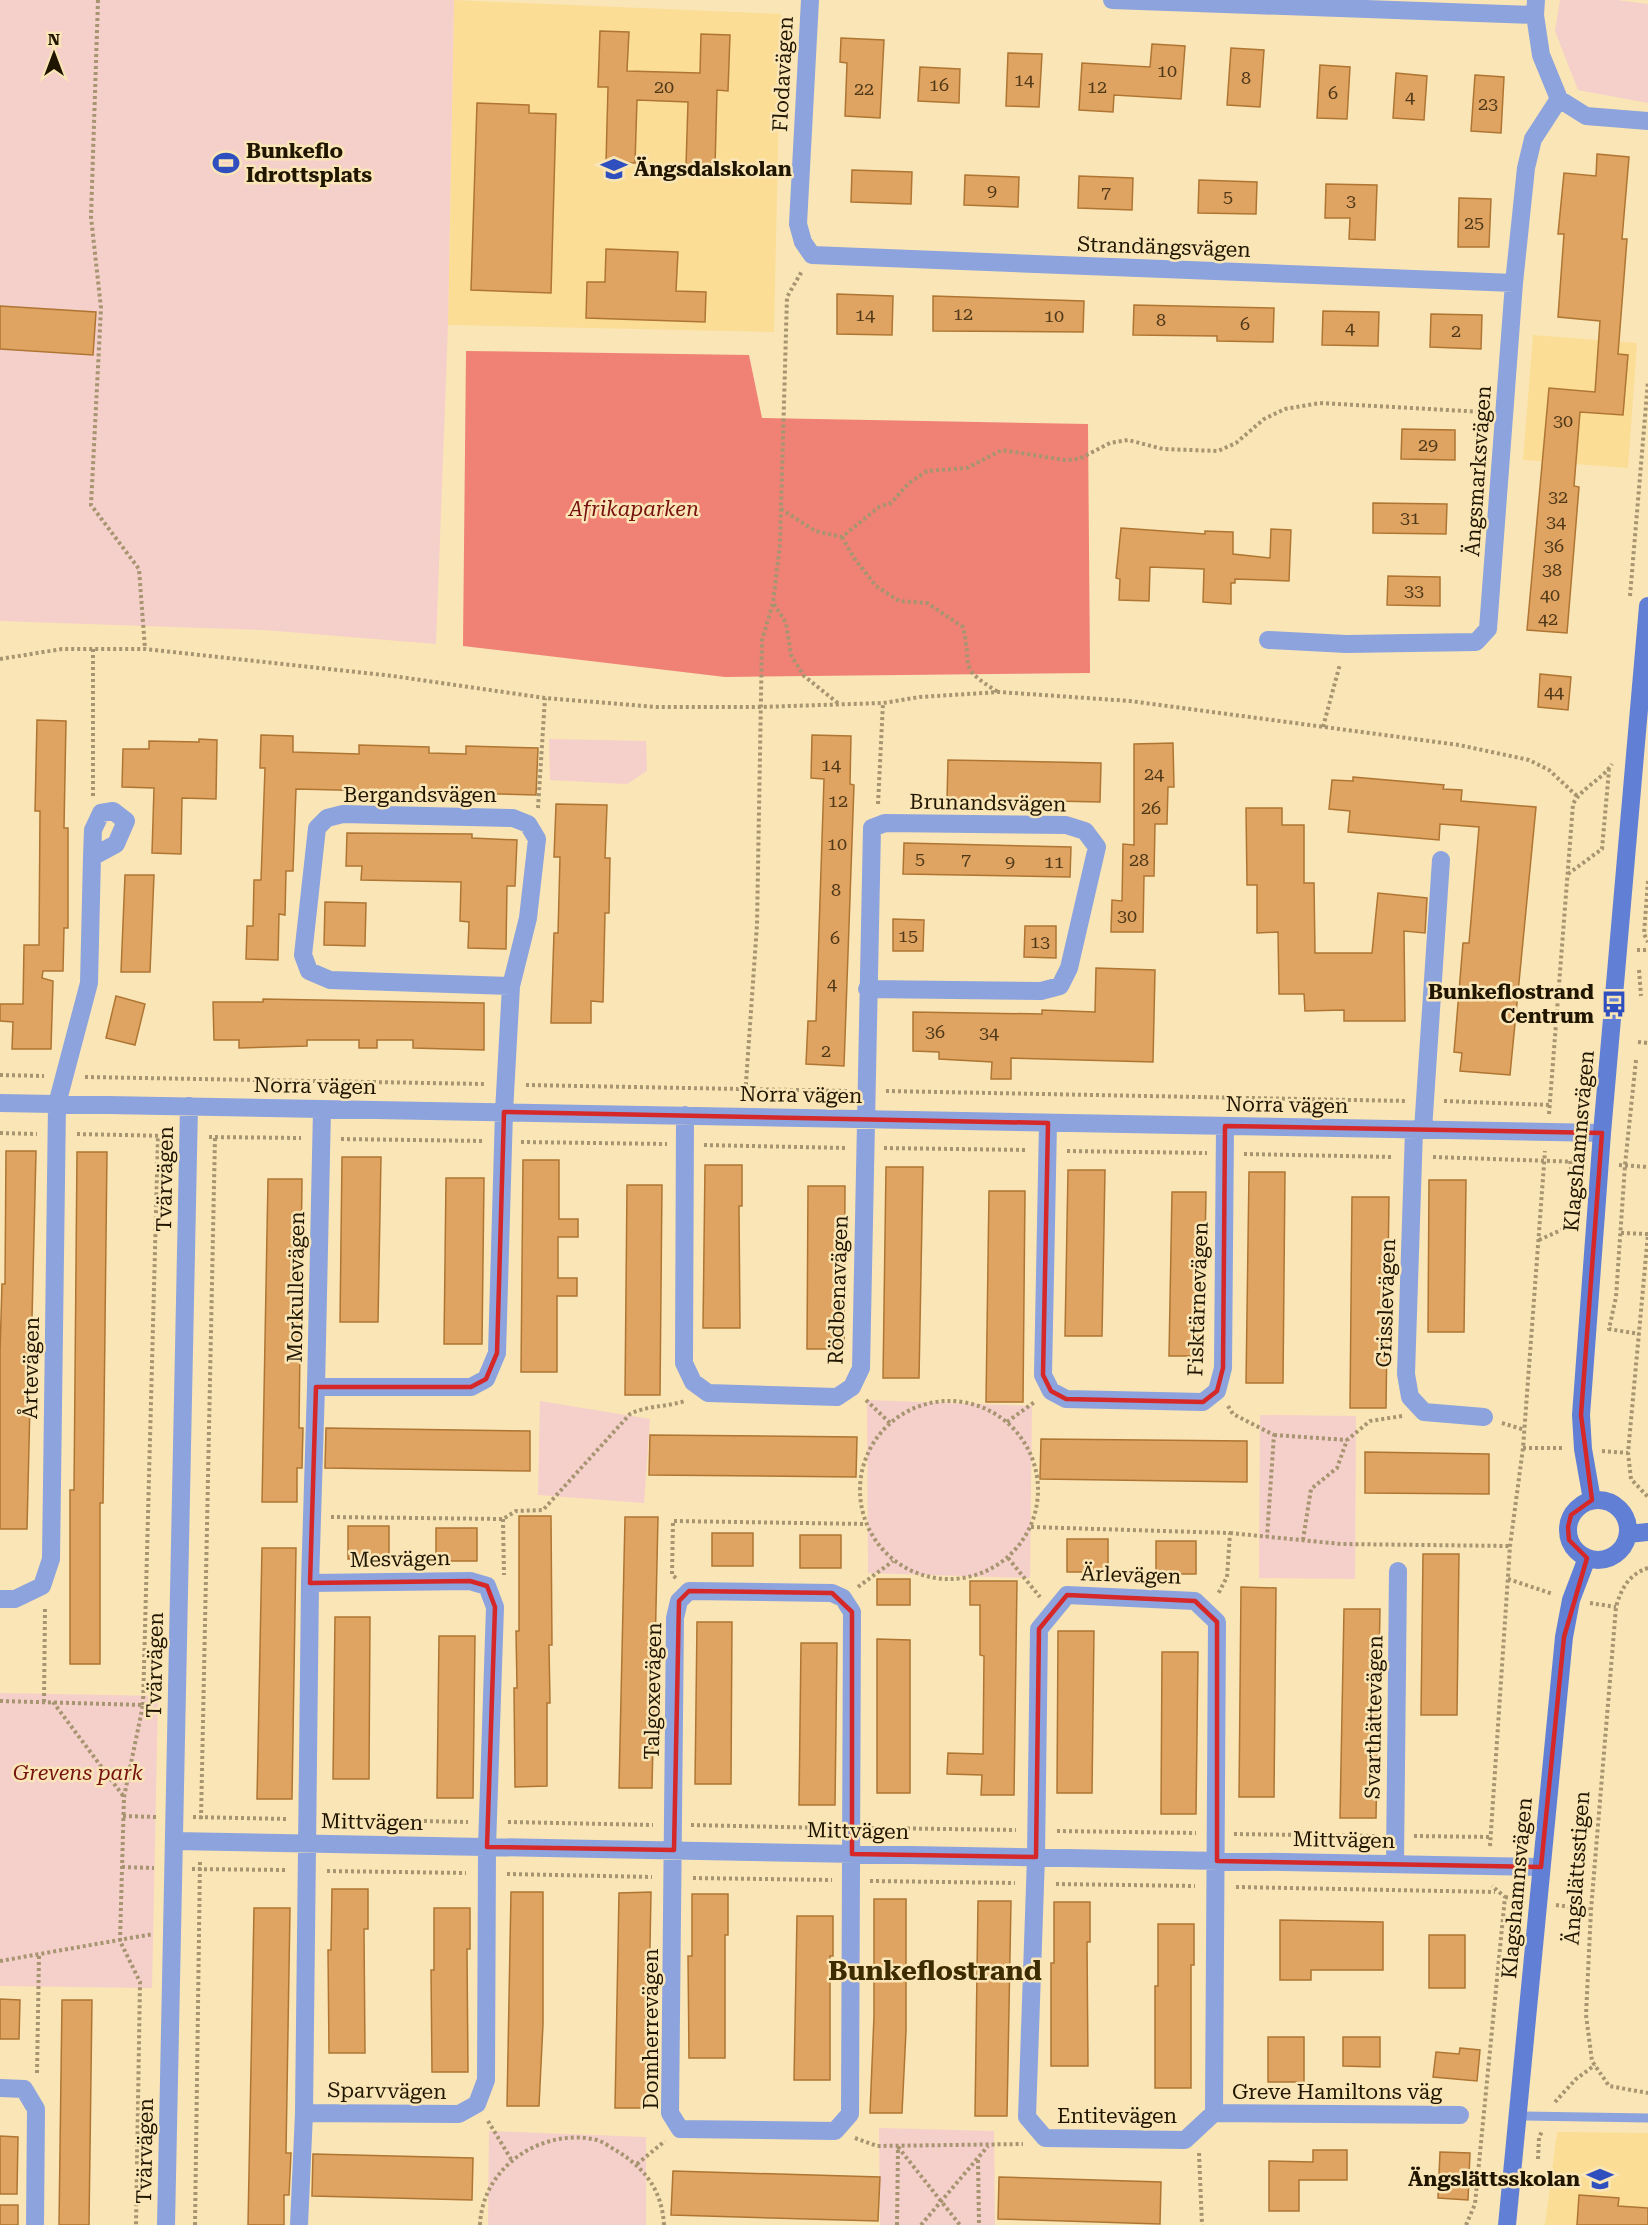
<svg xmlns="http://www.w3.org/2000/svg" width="1648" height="2225" viewBox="0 0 1648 2225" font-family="'Roboto Serif',serif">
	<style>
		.built { fill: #fbdd96 }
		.green { fill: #f5cfca }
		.forest { fill: #f08175 }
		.building { fill: #dfa362; stroke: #af7633; stroke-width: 1.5 }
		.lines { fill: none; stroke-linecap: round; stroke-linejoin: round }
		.path { stroke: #a69570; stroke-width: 4; stroke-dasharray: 3 3; stroke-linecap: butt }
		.lane { stroke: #8ca3dd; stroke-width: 9 }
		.street { stroke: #8ca3dd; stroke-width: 18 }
		.secondary { stroke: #6180d5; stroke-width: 18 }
		.marked { fill: none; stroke: #d62828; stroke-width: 4.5; stroke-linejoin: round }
		.labels { text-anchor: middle; stroke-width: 5; stroke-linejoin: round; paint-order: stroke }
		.number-label { font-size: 18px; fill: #503918 }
		.street-label { font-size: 21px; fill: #201600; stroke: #fae5b6 }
		.poi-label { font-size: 21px; font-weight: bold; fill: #201600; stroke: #fae5b6; text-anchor: start }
		.park-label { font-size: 21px; font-style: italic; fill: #761110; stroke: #fae5b6 }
		.district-label { font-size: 27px; font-weight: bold; fill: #3d2c00; stroke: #fae5b6 }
	</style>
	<rect width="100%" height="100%" fill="#fae5b6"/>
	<path class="built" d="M454 0 781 14 774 332 448 325Z
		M1533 335 1637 343 1628 468 1523 460Z
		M1557 2132 1648 2133V2225H1545Z"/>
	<path class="green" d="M0 0H454L448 325 436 644 264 630 0 621Z
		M1560 0H1617L1648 4V103L1578 90 1555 31Z
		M549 739 646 741 647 771 627 784 550 780Z
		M867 1400 1032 1406 1030 1578 868 1573Z
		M540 1401 650 1419 644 1503 538 1495Z
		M1260 1415 1356 1416 1355 1579 1259 1578Z
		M0 1693 158 1696 152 1988 0 1986Z
		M879 2128 994 2131 995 2225H880Z
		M489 2131 646 2137V2225H488Z"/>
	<path class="forest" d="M466 351 749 355 762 418 1088 424 1090 673 725 677 463 646Z"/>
	<path class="building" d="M600 31 629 32 627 71 700 73 701 34 730 35 728 91 717 90 715 167 686 166 688 102 637 100 635 163H606L608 87H598Z
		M841 38 884 40 880 118 845 116 847 63 840 62Z
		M1152 44 1185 46 1181 99 1114 95 1113 112 1079 110 1082 63 1150 67Z
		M1231 48 1264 50 1260 107 1227 105Z
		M1008 53 1042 54 1039 107 1006 106Z
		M1320 65 1350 67 1347 119 1317 118Z
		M920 67 960 69 959 103 918 101Z
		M1396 73 1427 76 1424 120 1393 118Z
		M1475 75 1504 77 1501 133 1471 131Z
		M477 103 529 105V113L556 114 551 293 471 290Z
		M1597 154 1629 157 1622 239H1627L1618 354 1628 355 1623 415 1580 412 1574 486 1579 487 1567 633 1527 630 1549 388 1595 392 1600 321 1558 317 1564 234H1558L1564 173 1596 176Z
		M852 170 912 172 911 204 851 202Z
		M965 175 1019 177 1018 207 964 205Z
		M1079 176 1133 178 1132 210 1078 208Z
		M1199 180 1257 182 1256 214 1198 213Z
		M1326 184 1377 185 1375 240 1349 239 1350 218H1325Z
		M1459 198 1491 199 1489 247H1458Z
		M606 249 678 252 676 291 706 292 705 322 586 318 587 282H605Z
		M837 294 893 296 892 335 837 334Z
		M933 296 1084 301 1083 332 933 331Z
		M1134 305 1274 308 1273 342 1217 341V336L1133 335Z
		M0 306 96 312 93 355 0 349Z
		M1323 311 1379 312 1378 346 1322 345Z
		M1431 314 1482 315 1481 349 1430 347Z
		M1402 429 1455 430V460L1401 459Z
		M1373 503 1447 504 1446 534 1373 533Z
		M1121 528 1205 534V531L1233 532V554L1270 558 1271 529 1291 530 1289 581 1235 579V583H1231V604L1203 602 1204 569 1150 567 1149 601 1119 600 1120 579 1116 578Z
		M1388 576 1440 577V606L1387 605Z
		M1540 674 1571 677 1568 710 1538 707Z
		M37 720 66 721 64 828H68V928H64L63 971H43L42 978 53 981 51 1049H12L13 1022 0 1021V1004H23L24 945H39L40 811H35Z
		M261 735 293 736V752L359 754V745L429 747V753L466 754V746L538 748 536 795 296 789 293 871H286L285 915 279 914 278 960 246 959 247 926H253L254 880H261L265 768H260Z
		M812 735 851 736 850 784 854 785 844 1066 806 1064 808 1021H816L824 779 811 778Z
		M199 739 217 740 216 799 182 798 181 854 152 853 154 788 122 787 123 749H149V741L199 742Z
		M1173 743 1174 787H1168L1167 824H1155L1154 876H1144L1143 932H1111L1112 900 1122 901 1123 844 1134 845V744Z
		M948 760 1101 763 1100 802 947 799Z
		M1353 777 1444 785 1443 789 1462 790 1461 801 1536 807 1510 1075 1460 1071 1462 1053 1454 1052 1463 943H1469L1479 827 1440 824 1439 840 1348 832 1350 811 1329 809 1332 780 1353 781Z
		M556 804 607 805 605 858H610L609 913H605L603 1002 591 1001V1023H551L554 933H558L560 857H554Z
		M1246 808H1282V825H1304V883H1314L1315 953H1372L1378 893 1427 898 1425 933 1404 931 1405 1021H1344V1010L1305 1011 1304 994H1279L1278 932 1257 933V885H1247Z
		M347 833 472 834V838L517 840 515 886H507L506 949 468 948 469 922 460 921 461 882 361 880 362 866H346Z
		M904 843 1071 847 1070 877 903 874Z
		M125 875H154L150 972H121Z
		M325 902 366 903 365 946 324 945Z
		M893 919 924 920 923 951H893Z
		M1025 926H1056V958L1024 957Z
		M1096 968 1155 970 1153 1062 1011 1058V1079H991L992 1062 939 1059V1052L913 1051V1012L1042 1014V1010L1095 1012Z
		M116 996 145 1004 135 1045 106 1038Z
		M263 999 484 1003V1050L413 1048V1040H377V1048H359V1040H307V1046L239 1048V1040H214L213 1002H263Z
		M6 1151H36L27 1529H0V1352L2 1284H5Z
		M77 1152H107L103 1503H100V1664H70V1490H74Z
		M342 1157H381L378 1322H340Z
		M523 1160H559V1219H578V1237H558V1278H577V1296H557V1372H521Z
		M705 1165H742V1206H739L740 1328H703Z
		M886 1167H923L919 1378H883Z
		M1068 1170H1105L1102 1336H1065Z
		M1249 1172H1285L1283 1383H1246Z
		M446 1178H484L482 1344H444Z
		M268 1179H302L299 1428H303L302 1468H297V1502H262Z
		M1429 1180H1466L1464 1332H1428Z
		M627 1185H662L660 1395H625Z
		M808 1186H845L844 1349H807Z
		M989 1191H1025L1023 1402H986Z
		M1172 1192H1206L1203 1356H1169Z
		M1352 1197H1389L1386 1408H1350Z
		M326 1428 530 1431V1471L325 1468Z
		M650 1435 857 1437 856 1477 649 1475Z
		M1041 1439 1247 1441V1482L1040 1479Z
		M1365 1452 1489 1454V1494L1365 1493Z
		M519 1516H551L552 1645H549L550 1703H547V1786L515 1787 514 1688H517L516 1631H519Z
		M625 1517H658L652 1788H619Z
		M348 1526H389V1559H348Z
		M436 1528H477V1561H436Z
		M712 1533H753V1566H712Z
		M800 1535H841V1568H800Z
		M1067 1539H1108V1572H1067Z
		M1156 1541H1196V1574H1156Z
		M262 1548H296L292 1799H257Z
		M1423 1554H1459L1457 1715H1421Z
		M877 1579H910V1605H877Z
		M970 1581H1017L1014 1795H981L982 1775 947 1774 948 1753 983 1754 984 1656 980 1655V1605H970Z
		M1241 1587 1276 1588 1274 1797H1239Z
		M1344 1609H1380L1376 1818H1340Z
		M335 1617H370L369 1779H333Z
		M697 1622H732L731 1784H695Z
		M1058 1631H1094L1092 1793H1057Z
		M439 1636H475L473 1798H437Z
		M877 1639 910 1640V1793H877Z
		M801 1643H837L835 1805H799Z
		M1162 1652H1198L1196 1814H1161Z
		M332 1889H368V1929H364L365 2053H329L328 1950H331Z
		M511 1892H543V2024L539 2106H507Z
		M651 1892 647 2108H615L619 1893Z
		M692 1894H728V1935H725V2058H689L688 1956H692Z
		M874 1899H906V2031L902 2113H870L874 2016Z
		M978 1901H1011L1007 2116H975Z
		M1054 1902H1090V1942H1087L1088 2066H1051V1963H1054Z
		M254 1908H290L286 2153H291L289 2195H284V2225H248Z
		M434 1908H470V1949H467L468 2072H432L431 1970H434Z
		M797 1916H833V1956H830V2080H794Z
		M1280 1920 1383 1922V1970H1311V1980H1280Z
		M1158 1924H1194V1965H1191V2088H1155V1986H1158Z
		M1429 1935H1465V1988H1429Z
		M0 1999 20 2000 19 2039H0Z
		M62 2000H92L89 2225H59Z
		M1268 2037H1304V2082H1268Z
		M1343 2037H1380V2067L1343 2066Z
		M1460 2048 1480 2050 1477 2081 1433 2077 1436 2052 1459 2054Z
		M0 2136 18 2137 17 2194H0Z
		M1313 2150H1347V2180H1299V2211H1269V2161L1313 2162Z
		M1440 2152 1470 2153 1468 2200 1438 2198Z
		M313 2154 473 2158 472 2200 312 2196Z
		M673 2171 880 2177 878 2221 671 2215Z
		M999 2177 1161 2182 1160 2224 998 2219Z
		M1579 2195 1619 2198 1618 2206 1648 2208V2225H1577Z
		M0 2205H18V2225H0Z"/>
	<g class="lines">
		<path class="path" d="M98 0 91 217 101 308 91 505 139 569 145 649
			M781 509 815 531 842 537 879 507 891 503 909 483 927 471 967 468 1002 450 1064 460 1079 459 1110 443 1128 440 1163 449 1218 451 1236 443 1264 419 1285 409 1320 403 1484 412
			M842 537 854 558 876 586 899 601 927 603 963 627C973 668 956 666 998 692
			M1630 596 1648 381
			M774 604 786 623 791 655 804 676 839 704
			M93 649V796
			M0 659 62 649H145L393 676 545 698 657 707H760L883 703 920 697 999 692 1130 701 1459 745 1529 760 1549 770 1577 796
			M1323 727 1340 664
			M878 804 883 703
			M538 808 545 698
			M1568 874 1602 849 1609 770
			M1648 881 1644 934 1648 942
			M1637 950H1648
			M1639 970 1641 996
			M1638 1042 1648 1043
			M1636 1060 1625 1165 1616 1297 1609 1329 1639 1334
			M0 1075 44 1076
			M85 1077 485 1084
			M526 1085 848 1091
			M886 1091 1406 1101
			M745 1097 757 925 762 640 773 603 780 544 787 297 802 271
			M1444 1101 1550 1105
			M1549 1114 1573 804C1582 787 1602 780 1612 764
			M0 1133 37 1134
			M77 1134 169 1136
			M209 1137 301 1138
			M341 1139 484 1141
			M521 1142 667 1144
			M704 1145 847 1148
			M884 1148 1027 1150
			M1067 1151 1207 1153
			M1244 1154 1393 1157
			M1433 1157 1581 1162
			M1570 1161 1574 1185
			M1619 1165 1648 1167
			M1621 1233 1648 1234 1628 1453 1631 1479 1648 1497
			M1539 1240 1570 1226
			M866 1400 890 1423
			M860 1490a89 89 0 1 1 178 0a89 89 0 1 1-178 0Z
			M1228 1406 1233 1414 1274 1435 1267 1537
			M1007 1422 1036 1401
			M1502 1423 1525 1430
			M1274 1435 1347 1440
			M1523 1448H1564
			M1602 1451 1628 1453
			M331 1517 503 1519 516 1511 543 1510 630 1414C645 1406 666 1407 685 1401
			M503 1519 504 1575
			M1031 1527 1230 1533 1227 1577 1218 1594
			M1230 1533 1341 1544 1510 1546
			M1303 1540 1311 1489 1337 1468 1347 1440 1370 1421 1402 1416
			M1008 1558 1040 1597
			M1648 1568C1629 1574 1621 1589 1616 1607L1591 1910 1586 2015 1592 2061 1609 2086 1648 2093
			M676 1578 672 1575 673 1521 865 1524
			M1508 1579 1553 1594
			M858 1587 893 1561
			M1590 1603 1616 1607
			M0 1701 143 1705 124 1797 120 1941 140 1982 136 2225
			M44 1702 45 1607
			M53 1702 124 1797
			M143 1705 158 1136
			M123 1816 156 1817
			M193 1817 288 1819
			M201 1819 215 1137
			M328 1819 468 1822
			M508 1822 653 1825
			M691 1825 830 1828
			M871 1828 1016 1830
			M1057 1831 1196 1833
			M1234 1834 1376 1836
			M1414 1836 1490 1837
			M1490 1846 1510 1546 1523 1448 1545 1151
			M122 1867 154 1868
			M192 1869 286 1870
			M327 1871 466 1873
			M507 1874 652 1877
			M693 1878 832 1880
			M870 1881 1015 1883
			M1056 1884 1195 1886
			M1236 1887 1495 1892
			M1505 1897 1519 1899
			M1556 1905 1591 1910
			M0 1961 153 1934
			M37 2073 39 1955
			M1555 2102 1576 2079 1595 2065
			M488 2121 511 2159
			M855 2138 877 2146 1023 2144
			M898 2147 960 2225
			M1199 2153 1202 2225
			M1538 2159 1539 2138 1542 2131
			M978 2160 979 2225
			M637 2164 665 2141
			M195 2225 200 1860
			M480 2225C482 2167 542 2127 597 2140 604 2142 611 2148 617 2151 646 2169 662 2191 664 2225
			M897 2225 898 2147
			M921 2225 988 2146
			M1466 2225 1475 2204 1505 1897 1492 1886"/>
		<path class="lane" d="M1519 2116 1648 2118"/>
		<path class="street" d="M810 0 798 224 803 242 812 255 1514 283
			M1112 0 1535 15
			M1536 0 1535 15 1541 55 1559 99 1586 116 1648 121
			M1268 640 1346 644 1476 642 1488 629 1514 283 1526 168 1533 139 1559 99
			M0 1103 1602 1133
			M322 1109 316 1387H471L486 1379 497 1353 504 1112 511 986 528 918 537 839 528 824 513 818 343 814 327 818 317 828 303 955 309 971 330 980 511 986
			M685 1115 684 1363 693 1382 708 1393 837 1397 852 1387 861 1368 872 828 885 823 1066 825 1085 831 1097 847 1069 968 1060 986 1041 991 867 989
			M1048 1123 1043 1375 1051 1391 1066 1399 1203 1402 1217 1391 1223 1368 1225 1126
			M1414 1130 1406 1374 1410 1397 1424 1412 1484 1417
			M1423 1130 1441 860
			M470 1581 487 1586 495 1607 487 1847 486 2080 477 2104 459 2114 304 2113 310 1583Z
			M310 1583 316 1387
			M689 1591 832 1593 843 1598 852 1612 850 2114 835 2131 680 2129 670 2113 675 1618 679 1601Z
			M1067 1595 1195 1601 1217 1622 1214 2113 1185 2140 1045 2138 1027 2117 1036 1857 1039 1629Z
			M0 1599H15L42 1586 51 1559 57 1104 89 983 92 857 116 844 126 821 113 811 101 813 93 830 92 857
			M174 1841 1541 1867
			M1395 1864 1398 1571
			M0 2088 24 2089 36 2109 35 2225
			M1214 2113 1460 2115
			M166 2225 189 1106
			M299 2225 304 2113"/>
		<path class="secondary" d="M1568 1530a30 30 0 1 1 60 0a30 30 0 1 1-60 0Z
			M1592 1500 1583 1449 1581 1415 1602 1133 1648 606
			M1628 1534 1648 1532
			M1507 2225 1564 1637 1571 1600 1587 1558"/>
	</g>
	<path class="marked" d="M504 1112 1048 1123 1043 1375 1051 1391 1066 1399 1203 1402 1217 1391 1223 1368 1225 1126 1602 1133 1581 1415 1592 1500 1571 1515 1568 1527 1569 1540 1587 1558 1564 1637 1541 1867 1217 1861V1622L1195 1601 1067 1595 1039 1629 1036 1857 852 1854V1612L832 1593 689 1591 679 1601 674 1850 487 1847 495 1607 487 1586 470 1581 310 1583 316 1387H471L486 1379 497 1353Z"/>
	<defs>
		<g id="stadium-bare" transform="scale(2.07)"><path d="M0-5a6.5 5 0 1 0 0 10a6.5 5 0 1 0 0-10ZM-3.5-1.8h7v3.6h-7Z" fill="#304fbf" stroke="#fae5b6" stroke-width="2.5" paint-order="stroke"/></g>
		<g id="school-bare" transform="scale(2.07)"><path d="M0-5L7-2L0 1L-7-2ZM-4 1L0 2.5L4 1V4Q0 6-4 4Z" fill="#304fbf" stroke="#fae5b6" stroke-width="2.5" paint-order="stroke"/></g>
		<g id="bus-bare" transform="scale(2.07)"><path d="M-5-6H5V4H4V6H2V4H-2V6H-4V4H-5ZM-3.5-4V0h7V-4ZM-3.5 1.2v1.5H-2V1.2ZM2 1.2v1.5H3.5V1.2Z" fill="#304fbf" stroke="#fae5b6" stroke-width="2.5" paint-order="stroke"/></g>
	</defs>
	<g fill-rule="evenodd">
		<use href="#stadium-bare" x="226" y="163"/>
		<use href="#school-bare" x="614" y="169"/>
		<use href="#bus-bare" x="1614" y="1004"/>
		<use href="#school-bare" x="1600" y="2179"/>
	</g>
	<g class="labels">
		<g class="number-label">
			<text x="1167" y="77">10</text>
			<text x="1246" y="84">8</text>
			<text x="1024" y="86">14</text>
			<text x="939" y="91">16</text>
			<text x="664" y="93">20</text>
			<text x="1097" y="93">12</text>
			<text x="864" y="95">22</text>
			<text x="1333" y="99">6</text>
			<text x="1410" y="103">4</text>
			<text x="1488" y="110">23</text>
			<text x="992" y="197">9</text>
			<text x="1106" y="199">7</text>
			<text x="1228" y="203">5</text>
			<text x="1351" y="207">3</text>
			<text x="1474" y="229">25</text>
			<text x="963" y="320">12</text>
			<text x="865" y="321">14</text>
			<text x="1054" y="322">10</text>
			<text x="1161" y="326">8</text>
			<text x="1245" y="330">6</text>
			<text x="1350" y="334">4</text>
			<text x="1456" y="337">2</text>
			<text x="1563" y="427">30</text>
			<text x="1428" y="451">29</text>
			<text x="1558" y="503">32</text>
			<text x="1410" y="524">31</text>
			<text x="1556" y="528">34</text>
			<text x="1554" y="552">36</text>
			<text x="1552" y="576">38</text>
			<text x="1414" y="597">33</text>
			<text x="1550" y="601">40</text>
			<text x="1548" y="625">42</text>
			<text x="1554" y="698">44</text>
			<text x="831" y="771">14</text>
			<text x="1154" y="780">24</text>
			<text x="838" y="807">12</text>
			<text x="1151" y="814">26</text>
			<text x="837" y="850">10</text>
			<text x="920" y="865">5</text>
			<text x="966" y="866">7</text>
			<text x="1139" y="866">28</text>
			<text x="1010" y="868">9</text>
			<text x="1054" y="868">11</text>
			<text x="836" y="896">8</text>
			<text x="1127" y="922">30</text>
			<text x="908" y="942">15</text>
			<text x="835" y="944">6</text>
			<text x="1040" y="948">13</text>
			<text x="832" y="990">4</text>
			<text x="935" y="1038">36</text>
			<text x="989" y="1039">34</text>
			<text x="826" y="1057">2</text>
		</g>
		<g class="street-label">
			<text transform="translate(783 74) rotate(-87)" y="7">Flodavägen</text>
			<text transform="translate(1164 247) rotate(2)" y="7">Strandängsvägen</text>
			<text transform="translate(1478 471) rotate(-86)" y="7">Ängsmarksvägen</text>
			<text x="420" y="802">Bergandsvägen</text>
			<text transform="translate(988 803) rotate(1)" y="7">Brunandsvägen</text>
			<text transform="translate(315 1086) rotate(1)" y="7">Norra vägen</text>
			<text transform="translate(801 1095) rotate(1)" y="7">Norra vägen</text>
			<text transform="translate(1287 1105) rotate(1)" y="7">Norra vägen</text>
			<text transform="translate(1579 1141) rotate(-85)" y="7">Klagshamnsvägen</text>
			<text transform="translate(165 1179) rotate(-89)" y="7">Tvärvägen</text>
			<text transform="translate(296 1287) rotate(-89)" y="7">Morkullevägen</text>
			<text transform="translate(838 1290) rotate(-88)" y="7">Rödbenavägen</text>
			<text transform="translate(1198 1299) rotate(-88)" y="7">Fisktärnevägen</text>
			<text transform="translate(1386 1303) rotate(-88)" y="7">Grisslevägen</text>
			<text transform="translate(31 1368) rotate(-89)" y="7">Årtevägen</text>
			<text transform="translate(400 1559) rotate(-1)" y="7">Mesvägen</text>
			<text transform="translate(1131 1575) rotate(2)" y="7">Ärlevägen</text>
			<text transform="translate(155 1665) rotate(-89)" y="7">Tvärvägen</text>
			<text transform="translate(653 1691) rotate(-89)" y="7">Talgoxevägen</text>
			<text transform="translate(1374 1717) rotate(-89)" y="7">Svarthättevägen</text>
			<text transform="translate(372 1822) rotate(1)" y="7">Mittvägen</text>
			<text transform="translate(858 1831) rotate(1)" y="7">Mittvägen</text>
			<text transform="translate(1344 1840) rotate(1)" y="7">Mittvägen</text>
			<text transform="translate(1577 1868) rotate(-86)" y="7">Ängslättsstigen</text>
			<text transform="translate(1517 1888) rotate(-85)" y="7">Klagshamnsvägen</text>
			<text transform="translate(651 2029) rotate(-90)" y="7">Domherrevägen</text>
			<text transform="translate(387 2091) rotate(1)" y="7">Sparvvägen</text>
			<text x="1337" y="2099">Greve Hamiltons väg</text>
			<text x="1117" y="2123">Entitevägen</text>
			<text transform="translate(145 2151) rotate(-89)" y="7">Tvärvägen</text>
		</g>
		<g class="poi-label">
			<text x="246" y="158">Bunkeflo<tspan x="246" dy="24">Idrottsplats</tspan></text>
			<text x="634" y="176">Ängsdalskolan</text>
			<text x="1594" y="999" text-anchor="end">Bunkeflostrand<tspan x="1594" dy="24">Centrum</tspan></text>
			<text x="1580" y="2186" text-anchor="end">Ängslättsskolan</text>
		</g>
		<g class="park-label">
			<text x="634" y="516">Afrikaparken</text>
			<text x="78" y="1780">Grevens park</text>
		</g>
		<g class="district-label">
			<text x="935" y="1980">Bunkeflostrand</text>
		</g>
	</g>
	<g transform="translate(54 54)" stroke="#fae5b6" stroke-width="4.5" paint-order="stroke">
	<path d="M0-4.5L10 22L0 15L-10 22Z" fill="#201600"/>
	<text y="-9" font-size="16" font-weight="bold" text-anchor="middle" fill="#201600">N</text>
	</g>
</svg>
